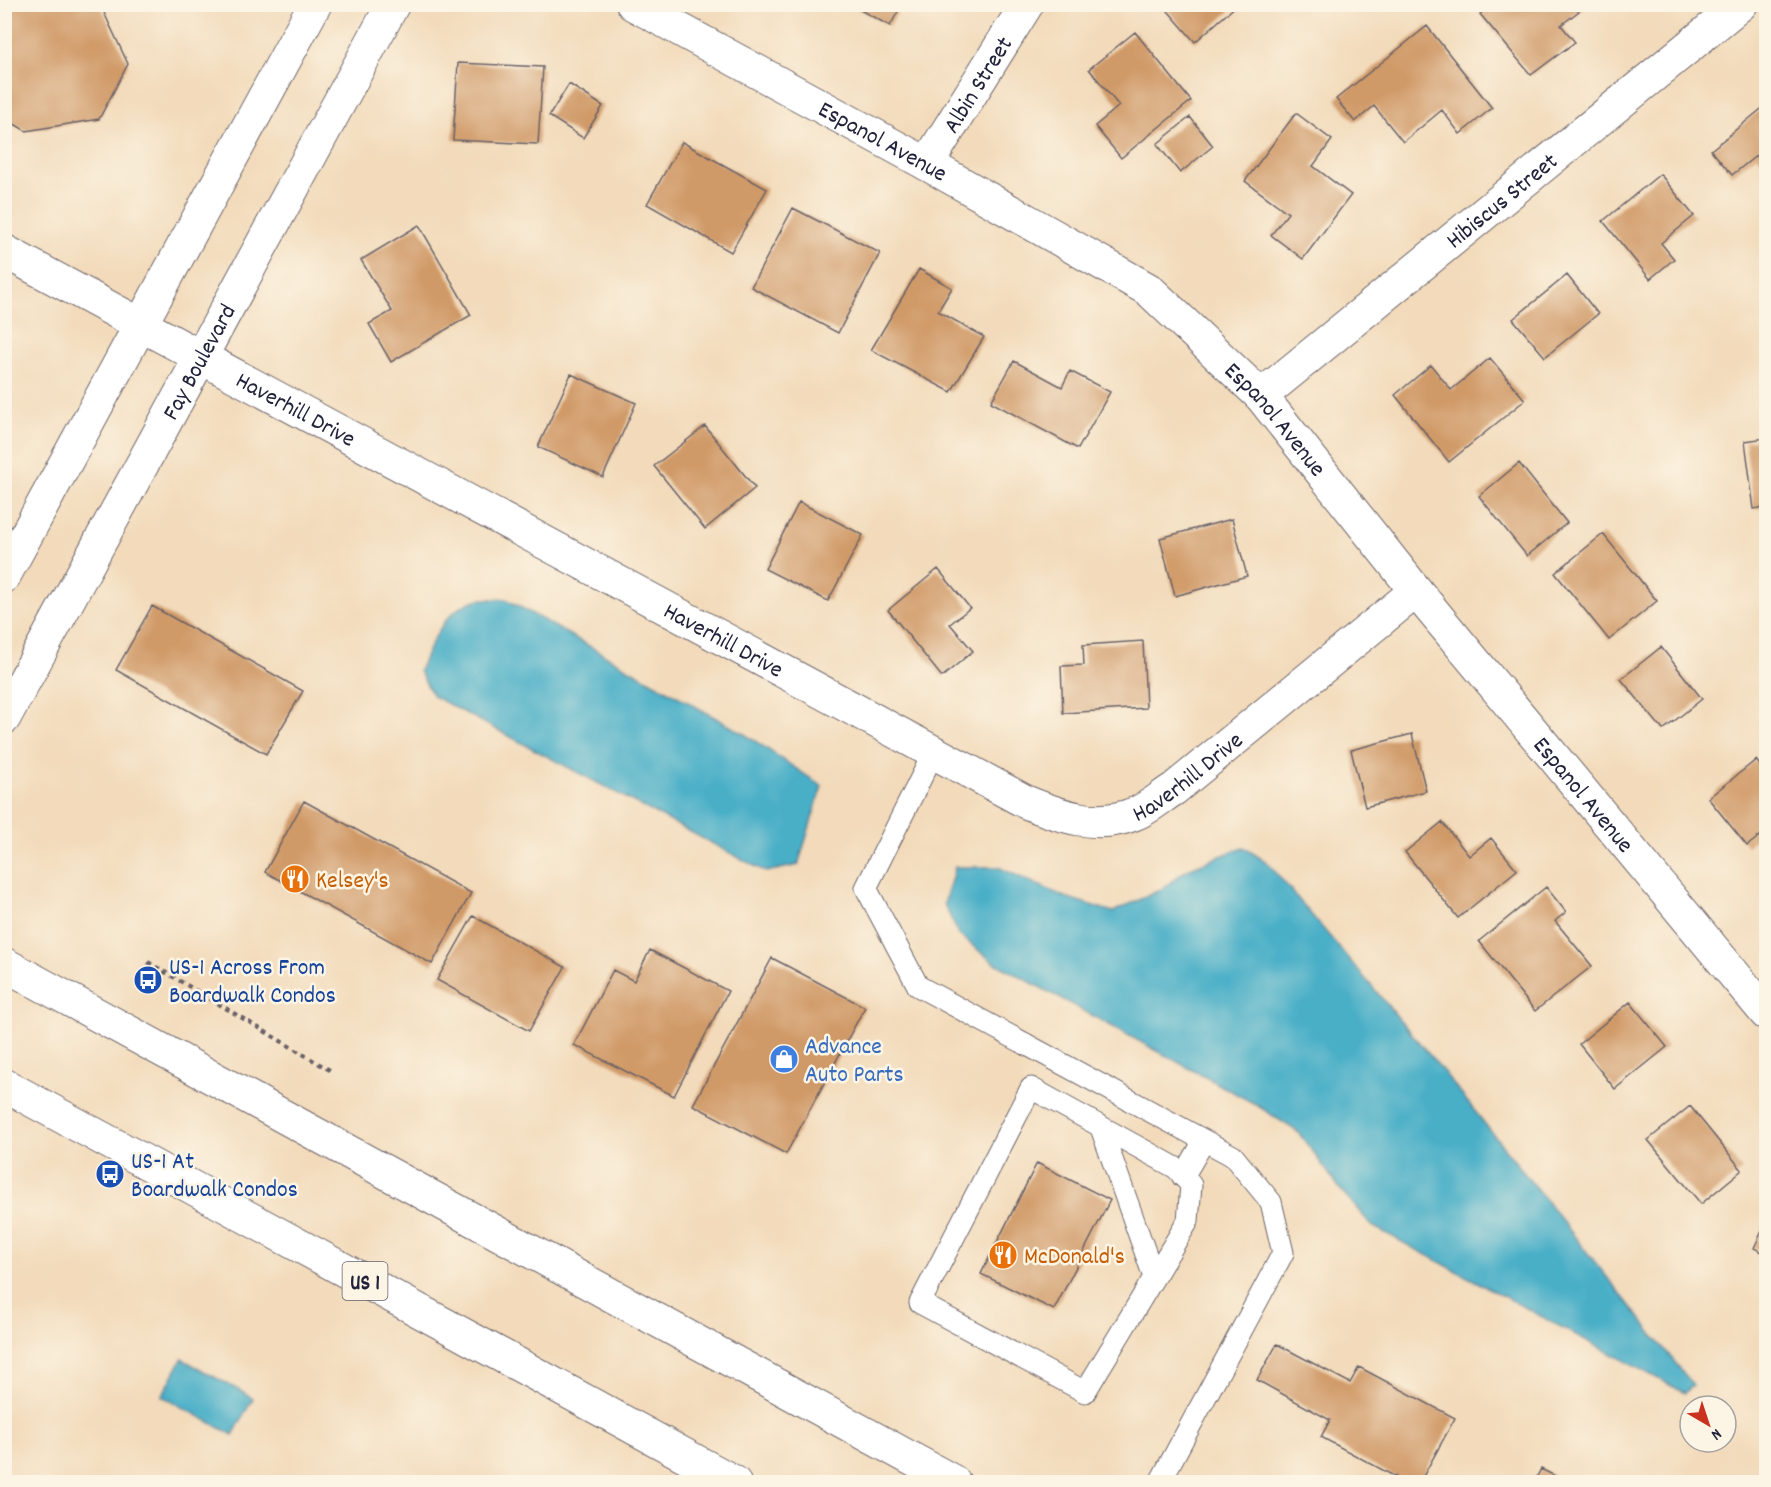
<svg xmlns="http://www.w3.org/2000/svg" width="1771" height="1487" viewBox="0 0 1771 1487" font-family="Dekko,sans-serif">
	<style>
		.water { fill: #48afc7; stroke: #356881; stroke-width: 1.5 }
		.building { fill: #d09a67 }
		.lines { fill: none; stroke-linecap: round; stroke-linejoin: round }
		.service-casing { stroke: #6b6267; stroke-width: 23 }
		.minor-casing { stroke: #6b6267; stroke-width: 35 }
		.secondary-casing { stroke: #6b6267; stroke-width: 35 }
		.primary-casing { stroke: #6b6267; stroke-width: 35 }
		.path { stroke: #6b6267; stroke-width: 4; stroke-dasharray: 4.5 4.5; stroke-linecap: butt }
		.service { stroke: #fff; stroke-width: 21 }
		.minor { stroke: #fff; stroke-width: 33 }
		.secondary { stroke: #fff; stroke-width: 33 }
		.primary { stroke: #fff; stroke-width: 33 }
		.labels { text-anchor: middle; stroke-width: 5; stroke-linejoin: round; paint-order: stroke }
		.shield { fill: #fcf5e5; stroke: #63616e; stroke-width: 1.5 }
		.shield-label { font-size: 22px; font-weight: bold; fill: #22223b }
		.street-label { font-size: 24px; fill: #22223b; stroke: #fcf5e5 }
		.food-label { font-size: 24px; fill: #c56008; stroke: #fcf5e5; text-anchor: start }
		.transit-label { font-size: 24px; fill: #164399; stroke: #fcf5e5; text-anchor: start }
		.shop-label { font-size: 24px; fill: #366cbe; stroke: #fcf5e5; text-anchor: start }
	</style>
	<rect width="100%" height="100%" fill="#fcf5e5"/>
	<filter id="ink" filterUnits="userSpaceOnUse"><feTurbulence type="fractalNoise" baseFrequency=".0167" numOctaves="2"/><feDisplacementMap in="SourceGraphic" scale="12" xChannelSelector="R" yChannelSelector="G"/><feConvolveMatrix kernelMatrix="1 2 1 2 8 2 1 2 1" color-interpolation-filters="sRGB"/></filter>
	<filter id="wash" filterUnits="userSpaceOnUse"><feTurbulence type="fractalNoise" baseFrequency=".008" numOctaves="4" result="noise"/><feDisplacementMap in="SourceGraphic" scale="24" xChannelSelector="R" yChannelSelector="G"/><feGaussianBlur stdDeviation="1.35" result="paint"/><feColorMatrix in="noise" values="0 0 0 0 0 0 0 0 0 0 0 0 0 0 0 0 0 1.4 0 .05"/><feComposite in="paint" operator="in"/></filter>
	<g filter="url(#wash)">
		<rect width="100%" height="100%" fill="#f2daba"/>
		<path class="water" d="M506 599 746 735 822 786 798 865 766 872 433 696 419 671C431 644 444 608 477 600 486 598 497 600 506 599Z
			M1243 847 1267 862 1438 1065 1693 1385 1685 1393 1372 1226 1341 1190 1298 1132 1255 1104 995 963 959 935 944 904 955 867H998L1065 897 1113 912 1160 890 1188 869Z
			M182 1359 253 1398 233 1435 162 1396Z"/>
		<g id="blocks">
			<path class="building" d="M4 4H100L128 64 99 119 26 131 4 118Z
				M849 4H902L890 26Z
				M1162 4H1238L1195 42Z
				M1492 4H1588L1561 25 1575 42 1531 75 1480 14Z
				M1427 26 1492 108 1460 134 1442 110 1403 142 1374 106 1355 122 1336 99Z
				M1135 32 1191 101 1121 158 1095 126 1119 106 1089 69Z
				M458 63 543 67 538 144 453 140Z
				M569 84 603 106 583 138 549 116Z
				M1766 105V166L1757 155 1732 175 1711 150Z
				M1296 113 1332 140 1313 166 1351 195 1303 259 1271 235 1288 213 1245 181Z
				M1190 117 1213 146 1180 173 1157 144Z
				M682 142 767 189 731 252 647 204Z
				M1660 174 1694 216 1661 243 1674 259 1650 279 1603 221Z
				M793 208 880 253 838 333 751 287Z
				M419 225 471 315 391 362 369 324 392 311 361 260Z
				M919 269 952 288 938 311 984 337 951 392 871 350Z
				M1567 275 1598 314 1545 357 1513 319Z
				M1490 358 1525 400 1449 462 1395 395 1431 365 1451 390Z
				M1014 361 1062 387 1070 371 1110 392 1078 449 991 402Z
				M571 374 636 403 603 477 538 447Z
				M705 426 755 488 705 529 654 466Z
				M1766 438V507L1754 509 1745 441Z
				M1519 463 1567 523 1527 556 1479 496Z
				M799 502 863 535 828 601 765 569Z
				M1232 519 1247 576 1175 596 1160 538Z
				M1603 534 1657 601 1609 640 1555 573Z
				M938 569 970 608 950 624 973 651 942 677 888 610Z
				M152 606 303 691 266 754 116 670Z
				M1143 641 1146 708 1063 713 1061 666 1084 665 1083 645Z
				M1661 647 1702 699 1663 730 1621 679Z
				M1412 734 1426 791 1365 807 1351 750Z
				M1756 760 1766 773V831L1747 846 1708 798Z
				M304 801 471 893 432 964 265 872Z
				M1442 822 1469 856 1491 838 1517 870 1458 918 1405 852Z
				M1546 887 1566 912 1555 921 1592 966 1535 1011 1479 941Z
				M473 916 565 967 529 1031 437 980Z
				M650 950 728 991 674 1096 574 1045 613 970 634 981Z
				M772 958 865 1007 786 1154 693 1105Z
				M1630 1002 1667 1047 1615 1089 1579 1044Z
				M1690 1106 1742 1170 1701 1204 1648 1140Z
				M1037 1163 1110 1200 1054 1310 981 1274Z
				M1766 1223V1254L1754 1248Z
				M1277 1344 1350 1383 1359 1367 1455 1418 1420 1482H1405L1321 1437 1330 1420 1257 1380Z
				M1541 1469 1567 1482H1534Z"/>
		</g>
	</g>
	<g filter="url(#ink)">
		<use href="#blocks" fill-opacity="0" stroke="#6b6267" stroke-width="1.5"/>
		<g class="lines">
			<g class="service-casing">
				<path id="service" d="M934 752 866 888 918 986 1233 1156 1271 1202 1283 1253 1160 1482
					M1031 1088 1176 1168 1191 1185 1188 1221 1085 1392 920 1303Z
					M1101 1128 1154 1277
					M1183 1177 1204 1141"/>
			</g>
			<g class="minor-casing">
				<g id="minor">
					<path id="s1" d="M633 4 927 164 1149 290 1261 396 1416 591 1766 1013"/>
					<path id="s2" d="M927 164 1027 4"/>
					<path id="s3" d="M4 251 1026 802C1060 816 1097 829 1134 814 1148 809 1161 797 1174 789L1416 591"/>
					<path id="s4" d="M1261 396 1741 4"/>
				</g>
			</g>
			<g class="secondary-casing">
				<g id="secondary">
					<path d="M4 576 315 4"/>
					<path id="s5" d="M4 718 393 4"/>
				</g>
			</g>
			<g class="primary-casing">
				<path id="primary" d="M4 964 954 1482
					M4 1085 734 1482"/>
			</g>
			<path class="path" d="M148 962 333 1072"/>
			<use href="#service" class="service"/>
			<use href="#minor" class="minor"/>
			<use href="#secondary" class="secondary"/>
			<use href="#primary" class="primary"/>
		</g>
	</g>
	<defs>
		<g id="restaurant-disc" transform="scale(1.5)"><circle r="9.5" fill="#e8710a" stroke="#fcf5e5"/><path d="M-5-6h1v4h1v-4h1v4h1v-4h1v5L-1.5 .5V6h-2V.5L-5-1ZM5-6V6H3V1.5H1.5Q1.5-4 5-6Z" fill="#fff"/></g>
		<g id="bus-disc" transform="scale(1.5)"><circle r="9.5" fill="#1a4fb4" stroke="#fcf5e5"/><path d="M-5-6H5V4H4V6H2V4H-2V6H-4V4H-5ZM-3.5-4V0h7V-4ZM-3.5 1.2v1.5H-2V1.2ZM2 1.2v1.5H3.5V1.2Z" fill="#fff"/></g>
		<g id="shop-disc" transform="scale(1.5)"><circle r="9.5" fill="#3f7fe0" stroke="#fcf5e5"/><path d="M-5-2.5h2.3a2.7 3.5 0 0 1 5.4 0H5L5.5 6h-11ZM-1.5-2.5h3a1.5 2.3 0 0 0-3 0Z" fill="#fff"/></g>
	</defs>
	<g fill-rule="evenodd">
		<use href="#restaurant-disc" x="295" y="879"/>
		<use href="#bus-disc" x="148" y="980"/>
		<use href="#shop-disc" x="784" y="1059"/>
		<use href="#bus-disc" x="110" y="1174"/>
		<use href="#restaurant-disc" x="1003" y="1255"/>
	</g>
	<g class="labels">
		<rect class="shield" x="342.5" y="1262" width="45" height="38" rx="4.5"/>
		<g class="shield-label">
			<text x="365" y="1289">US 1</text>
		</g>
		<g class="street-label">
			<text dy="8" stroke="none"><textPath href="#s2" startOffset="94">Albin Street</textPath></text>
			<text dy="8" stroke="none"><textPath href="#s1" startOffset="285">Espanol Avenue</textPath></text>
			<text dy="8" stroke="none"><textPath href="#s4" startOffset="310">Hibiscus Street</textPath></text>
			<text dy="8" stroke="none"><textPath href="#s5" startOffset="406">Fay Boulevard</textPath></text>
			<text dy="8" stroke="none"><textPath href="#s3" startOffset="332">Haverhill Drive</textPath></text>
			<text dy="8" stroke="none"><textPath href="#s1" startOffset="771">Espanol Avenue</textPath></text>
			<text dy="8" stroke="none"><textPath href="#s3" startOffset="818">Haverhill Drive</textPath></text>
			<text dy="8" stroke="none"><textPath href="#s3" startOffset="1338">Haverhill Drive</textPath></text>
			<text dy="8" stroke="none"><textPath href="#s1" startOffset="1257">Espanol Avenue</textPath></text>
		</g>
		<g class="food-label">
			<text x="316" y="887">Kelsey's</text>
			<text x="1024" y="1263">McDonald's</text>
		</g>
		<g class="transit-label">
			<text x="169" y="974">US-1 Across From<tspan x="169" dy="28">Boardwalk Condos</tspan></text>
			<text x="131" y="1168">US-1 At<tspan x="131" dy="28">Boardwalk Condos</tspan></text>
		</g>
		<g class="shop-label">
			<text x="805" y="1053">Advance<tspan x="805" dy="28">Auto Parts</tspan></text>
		</g>
	</g>
	<rect width="1771" height="1487" fill="none" stroke="#fcf5e5" stroke-width="24"/>
	<g transform="translate(1708 1424) rotate(141)"><circle r="28" fill="#fcf5e5" stroke="#a5a1a1" stroke-width="1.5"/>
	<path d="M0-4.5L10 22L0 15L-10 22Z" fill="#c8321e"/>
	<text y="-9" font-size="16" font-weight="bold" text-anchor="middle" fill="#22223b">N</text>
	</g>
</svg>
